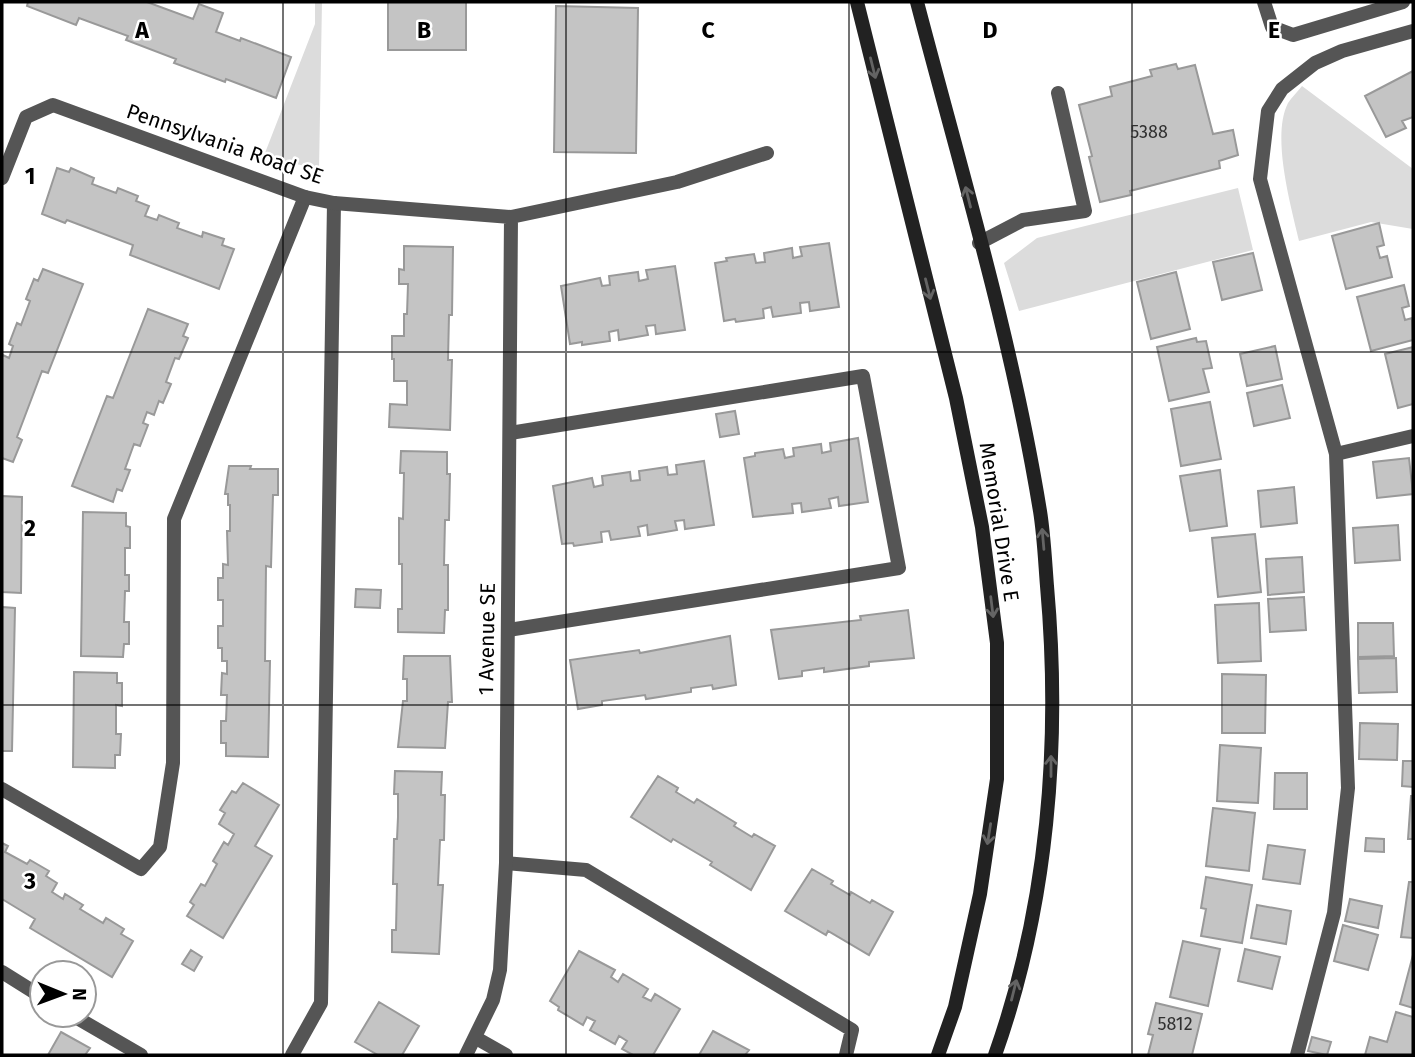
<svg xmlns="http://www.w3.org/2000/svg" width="1415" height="1057" viewBox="0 0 1415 1057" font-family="'Fira Sans',sans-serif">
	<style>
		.green { fill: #dcdcdc }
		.building { fill: #c4c4c4; stroke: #999; stroke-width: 2 }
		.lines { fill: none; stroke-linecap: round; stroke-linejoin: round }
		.lane { stroke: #555; stroke-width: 14 }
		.street { stroke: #555; stroke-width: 14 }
		.secondary { stroke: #222; stroke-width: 14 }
		.oneway { stroke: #646464 }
		.grid { fill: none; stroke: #000; stroke-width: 2; stroke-opacity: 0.55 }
		.labels { text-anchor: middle; stroke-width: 5; stroke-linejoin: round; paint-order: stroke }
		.number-label { font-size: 18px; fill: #313131 }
		.street-label { font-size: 21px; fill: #000; stroke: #fff }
		.grid-label { font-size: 23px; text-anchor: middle; font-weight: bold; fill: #000; stroke: #fff; stroke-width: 5; stroke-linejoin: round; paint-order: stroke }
	</style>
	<rect width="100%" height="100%" fill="#fff"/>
	<path class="green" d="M315 2H322L319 169 287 162 265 153 315 24Z
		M1302 86 1413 169V229L1371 222 1299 241C1291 206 1271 136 1288 103 1292 97 1298 91 1302 86Z
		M1238 188 1253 250 1019 311 1004 263 1037 238Z"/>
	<path class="building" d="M28 2H147L193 19 199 4 223 13 216 32 240 41 241 38 291 57 276 98 226 79 225 82 174 63 176 59 126 40 128 36 79 18 76 25 27 6Z
		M388 2H466V50H388Z
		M556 6 638 8 636 153 554 152Z
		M1176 64 1178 69 1195 65 1213 134 1233 130 1238 155 1219 161 1220 168 1130 191 1131 195 1100 202 1089 157 1092 156 1079 105 1112 96 1110 87 1152 76 1150 70Z
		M1413 71V117L1402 121 1406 128 1386 137 1365 96Z
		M57 168 69 172 71 168 94 178 92 184 116 193 118 188 138 196 136 201 149 206 145 216 157 220 159 215 179 223 177 228 202 237 203 232 224 239 222 245 234 249 219 289 130 255 133 245 67 220 65 223 42 214Z
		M1379 223 1384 245 1377 247 1380 258 1387 256 1392 277 1346 289 1332 236Z
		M829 243 839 307 810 311 809 302 800 303 801 313 773 317 771 307 763 309 764 318 736 322 735 319 724 321 715 263 727 261 726 258 754 254 756 263 765 262 764 253 792 248 793 258 802 256 800 247Z
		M404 246 453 247 452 315H449L448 360H452L450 430 389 427 390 404 407 405V381H394V359H392V336H404V314H407L408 284H399V269L404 270Z
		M1253 253 1262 290 1222 300 1213 262Z
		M675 266 685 330 656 334 655 325 646 326 648 335 619 340 618 330 609 332 610 341 582 345V342L570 344 561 286 600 278 602 286 610 285 609 276 638 272 639 281 648 279 646 270Z
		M43 269 83 284 48 373 42 371 17 437 22 440 13 462 2 458V357L3 355 9 358 13 346 9 344 17 323 21 325 30 301 26 299 34 279 38 281Z
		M1176 272 1190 329 1151 339 1137 282Z
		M1404 285 1409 306 1402 308 1405 320 1412 318 1413 340 1371 351 1357 297Z
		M148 309 188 324 183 336 188 338 179 359 175 358 166 382 171 384 163 403 159 401 154 415 147 412 143 423 148 425 140 446 134 444 125 469 130 470 122 491 117 489 113 502 72 486 107 396 113 398Z
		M1196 338 1197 342 1206 341 1212 368 1203 369 1209 392 1169 401 1157 347Z
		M1275 346 1282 379 1247 386 1240 354Z
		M1413 347V404L1398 408 1385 354Z
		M1282 385 1290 418 1254 426 1247 393Z
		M1210 402 1221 459 1181 466 1171 409Z
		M735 411 739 434 720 437 716 414Z
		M858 438 868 502 839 506 838 497 829 499 831 508 802 512 801 503 792 504 793 513 753 517 744 458 755 456V453L783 449 785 458 794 456 793 448 821 444 822 453 831 451 830 443Z
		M401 451 447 452V474H450L449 520H445L444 565H448V610H445L444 633 398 632V609H402V564H399V518L403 519 404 473H400Z
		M1409 458 1413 494 1377 498 1373 462Z
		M704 461 714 525 685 529 684 520 675 521 677 530 648 535 647 525 638 527 640 536 611 540 609 531 601 532 602 542 574 546 573 543 562 544 553 486 592 478 594 487 603 485 602 476 630 472 631 481 640 480 639 471 667 467 668 475 677 474 676 465Z
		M229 466H251L250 469H278V495H273L271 567 266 566 265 661H270L268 757 226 756V743H221V721H226L227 695H221L222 673 227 674V661H222V648H218V626H223V600H218V578H223V564L228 565 227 531H230V505H228V494H225Z
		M1220 470 1227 526 1190 531 1180 476Z
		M1294 487 1297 523 1261 527 1258 491Z
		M2 496 22 497 21 593 2 592Z
		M83 512 126 513V526L130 527V548H125V575H129V591H125L124 622H129V644H124L123 657 81 656Z
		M1398 525 1400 560 1355 563 1353 528Z
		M1255 534 1261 592 1218 597 1212 538Z
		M1302 557 1304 592 1268 595 1266 559Z
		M356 589 381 590 380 608 355 607Z
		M1304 597 1306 630 1270 632 1268 599Z
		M1259 603 1261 661 1218 663 1215 605Z
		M2 607 15 608 12 751H2Z
		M908 610 914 658 869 662V666L824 672V668L802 671V676L779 679 771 630 861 620 860 616Z
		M1358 623H1393L1394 656 1358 657Z
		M730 636 736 685 713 689 712 685 691 688V692L646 699 645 695 602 701V705L578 709 570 660 639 650 640 653Z
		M404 656H450L452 702H448L445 748 398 747 403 701H407V679H403Z
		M1396 658 1397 692 1359 693 1358 659Z
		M74 672 117 673V683H122V706L116 705V734H121L120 755H115V768L73 767Z
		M1222 674 1266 675 1265 733H1222Z
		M1360 723 1398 724 1397 760 1359 759Z
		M1220 745 1261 748 1258 803 1217 801Z
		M1403 761H1413V787L1402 786Z
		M395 771 442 772 441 795H445L444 840H440L438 885H443L439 954 392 952V930H396L397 884H393L394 839H397L398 817V794H394Z
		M1275 773H1307V809H1274Z
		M658 776 678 788 676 792 694 803 697 799 736 823 734 826 752 837 754 834 775 846 751 890 710 865 712 862 673 839 671 842 631 817Z
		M243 783 279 805 255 846 272 856 223 938 187 916 194 905 190 902 201 884 205 886 217 864 213 861 224 842 228 845 234 834 219 824 225 813 220 810 232 791 236 793Z
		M1411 796H1413V839H1408Z
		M1213 808 1255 813 1249 871 1206 866Z
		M1366 838 1384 839V852L1365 851Z
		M2 843 8 846 5 852 27 864 30 860 49 871 46 876 57 883 52 892 63 899 65 894 83 905 80 909 103 923 106 918 124 929 121 934 133 941 112 977 30 928 35 919 2 899Z
		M1268 845 1305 850 1300 884 1263 879Z
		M812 869 833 881 831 884 850 895 851 892 870 903 872 900 893 912 869 955 828 931 826 935 785 911Z
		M1206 877 1252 885 1242 943 1201 936 1206 909 1201 908Z
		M1409 882H1413V938L1401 937Z
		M1350 899 1382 906 1378 928 1345 921Z
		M1257 905 1291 911 1286 944 1251 938Z
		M1343 925 1378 935 1368 970 1334 961Z
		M1183 941 1220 949 1208 1006 1170 997Z
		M1245 949 1280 957 1272 989 1238 981Z
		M191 950 202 957 194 971 182 964Z
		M579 951 615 970 611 977 618 982 623 974 648 989 643 997 651 1001 655 994 680 1009 653 1055H633L622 1049 627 1041 619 1036 615 1044 590 1030 595 1021 587 1017 583 1025 558 1010 559 1007 550 1001Z
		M1413 955V1008L1400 1004Z
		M379 1002 419 1026 402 1055H378L355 1042Z
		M1156 1003 1202 1014 1192 1055H1148L1153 1035 1148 1034Z
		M1396 1012 1413 1017V1055H1365L1370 1037 1387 1042Z
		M713 1031 749 1050 745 1055H699Z
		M61 1032 90 1048 85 1055H48Z
		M1312 1037 1331 1042 1327 1055 1308 1051Z"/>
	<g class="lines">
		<path class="lane" d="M1264 2 1272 27 1293 35 1403 2
			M979 243 1023 220 1085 211 1058 93
			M1336 454 1413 436
			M508 630 899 568 863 376 510 433
			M2 789 141 869 160 847 173 763 174 519 305 197
			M506 863 586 870 852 1030 846 1055
			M2 972 42 997
			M72 1015 141 1055
			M476 1038 506 1055
			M292 1055 321 1003 334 203
			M1297 1055 1334 913 1348 788 1336 454 1260 179 1268 111 1282 89 1315 63 1342 51 1413 31"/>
		<path class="street" d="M2 178 26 117 53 105 305 197 334 203 511 217 677 182 767 153
			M466 1055 493 1000 500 970 506 863 511 217"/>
		<path class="secondary" d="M857 2 956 398 982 527 997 643V779L980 894 955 1007 938 1055
			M917 2C961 170 1012 339 1040 511 1044 536 1045 561 1047 586 1061 743 1048 906 995 1055"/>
	</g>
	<defs><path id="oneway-shaft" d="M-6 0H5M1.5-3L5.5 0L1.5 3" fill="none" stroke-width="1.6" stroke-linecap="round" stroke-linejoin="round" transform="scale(1.75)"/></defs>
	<g class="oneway">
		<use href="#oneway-shaft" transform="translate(873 68) rotate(76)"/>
		<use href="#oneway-shaft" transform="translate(968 197) rotate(-104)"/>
		<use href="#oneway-shaft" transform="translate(928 289) rotate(76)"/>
		<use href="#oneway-shaft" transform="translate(1043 539) rotate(-95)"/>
		<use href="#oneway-shaft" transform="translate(992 607) rotate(83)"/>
		<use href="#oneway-shaft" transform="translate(1051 766) rotate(-90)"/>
		<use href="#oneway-shaft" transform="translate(989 834) rotate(99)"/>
		<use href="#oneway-shaft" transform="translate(1014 990) rotate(-76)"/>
	</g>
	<path class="grid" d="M283 2V1055M566 2V1055M849 2V1055M1132 2V1055M2 352H1413M2 705H1413"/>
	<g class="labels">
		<g class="number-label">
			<text x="1149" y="138">5388</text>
			<text x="1175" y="1030">5812</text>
		</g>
		<g class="street-label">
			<text transform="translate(225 144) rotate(19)" y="7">Pennsylvania Road SE</text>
			<text transform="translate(999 522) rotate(81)" y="7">Memorial Drive E</text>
			<text transform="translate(487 639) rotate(-89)" y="7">1 Avenue SE</text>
		</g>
	</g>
	<g class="grid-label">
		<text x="142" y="38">A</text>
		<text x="424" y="38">B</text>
		<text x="708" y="38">C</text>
		<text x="990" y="38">D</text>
		<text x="1274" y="38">E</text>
		<text x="30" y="184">1</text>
		<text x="30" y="536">2</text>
		<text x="30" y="889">3</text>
	</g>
	<rect width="1415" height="1057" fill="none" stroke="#000000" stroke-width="7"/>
	<g transform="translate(63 994) rotate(91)"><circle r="33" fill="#ffffff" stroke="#999999" stroke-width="2"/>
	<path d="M0-5L12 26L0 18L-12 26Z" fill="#000000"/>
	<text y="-10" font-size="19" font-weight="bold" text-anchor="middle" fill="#000000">N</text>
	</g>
</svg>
